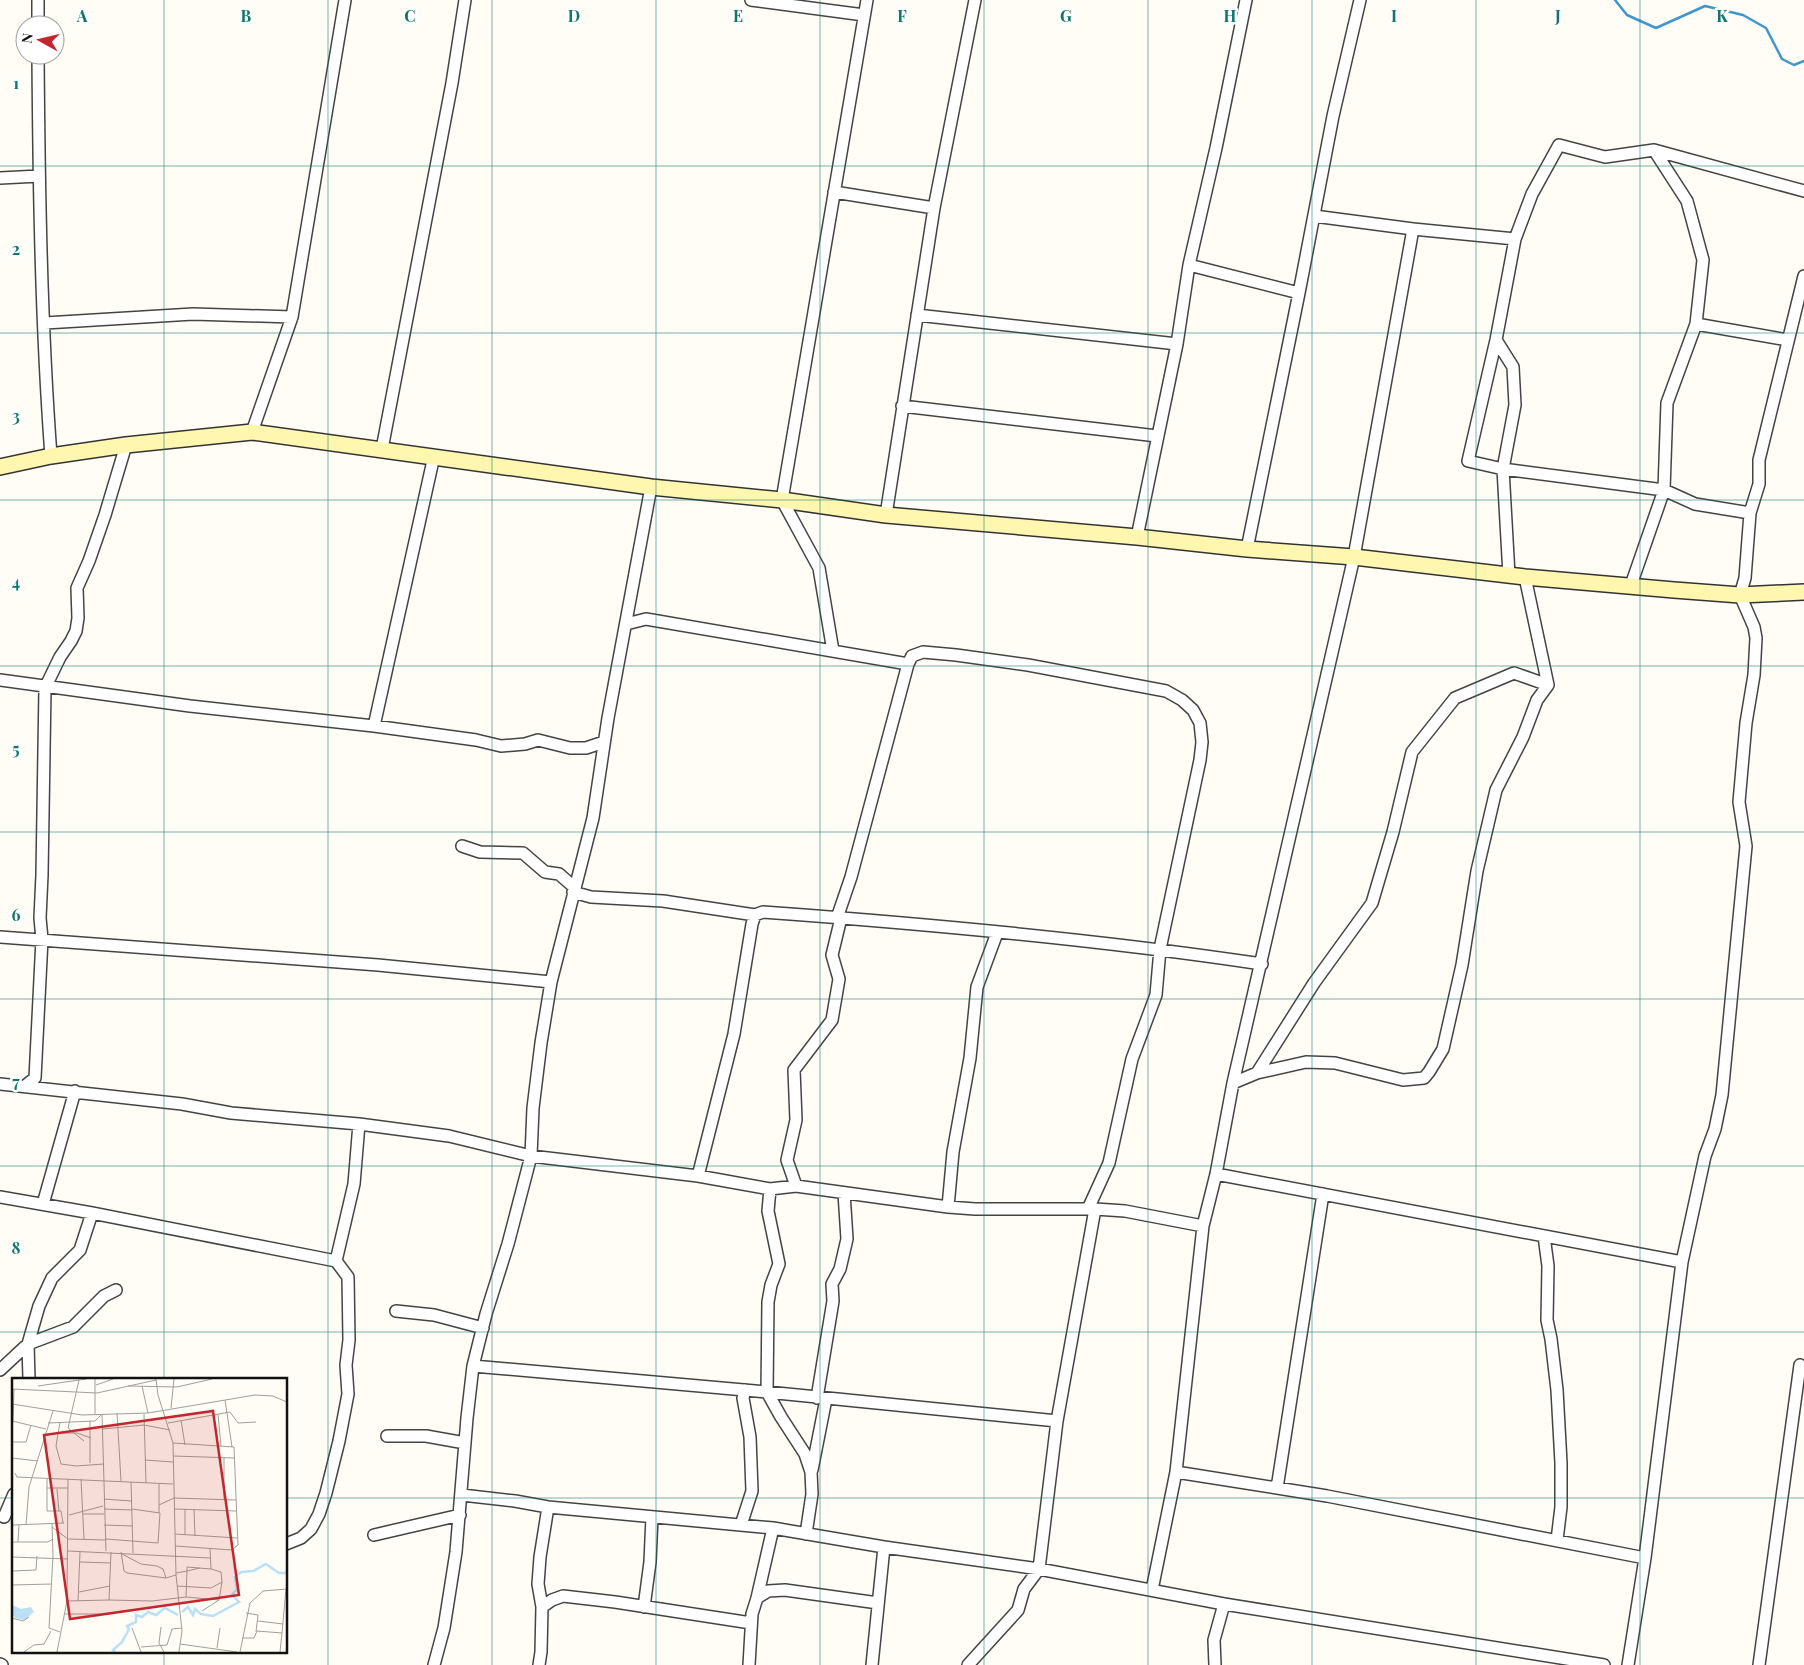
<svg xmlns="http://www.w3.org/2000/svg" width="1804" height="1665" viewBox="0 0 1804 1665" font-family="'Playfair Display',serif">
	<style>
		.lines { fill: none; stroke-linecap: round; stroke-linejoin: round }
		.stream { stroke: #3f96cf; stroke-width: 2.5 }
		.street-casing { stroke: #444; stroke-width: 14 }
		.secondary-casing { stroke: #333; stroke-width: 18 }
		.street { stroke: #fff; stroke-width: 11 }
		.secondary { stroke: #fff6b0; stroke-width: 15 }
		.grid { fill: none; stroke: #0f766e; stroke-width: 1; stroke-opacity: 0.55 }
		.inset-river { fill: none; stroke: #b9e0f7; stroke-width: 2.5 }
		.inset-road { fill: none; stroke: #a09f9a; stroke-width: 1 }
		.view { fill: #c4262e; fill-opacity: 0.15; stroke: #c4262e; stroke-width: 2.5 }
		.inset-edge { fill: none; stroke: #111; stroke-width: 2.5 }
		.grid-label { font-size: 16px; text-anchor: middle; font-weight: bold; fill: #0f766e; stroke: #fff; stroke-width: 5; stroke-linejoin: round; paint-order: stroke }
	</style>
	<rect width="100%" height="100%" fill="#fffdf5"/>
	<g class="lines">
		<path class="stream" d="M1615 0 1627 15 1656 28 1705 6 1743 15 1766 28 1782 59 1794 65 1804 61"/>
		<g class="street-casing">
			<path id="street" d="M38 0V25
				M751 0 864 15
				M38 55C39 188 41 322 51 456
				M1654 150 1804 191
				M0 178 39 176
				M834 192 934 208
				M1314 216 1413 229 1515 239 1532 194 1559 145 1605 157 1654 150 1687 201 1703 260 1696 324 1667 403 1664 490 1631 585
				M1189 265 1299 293
				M917 315 1177 344
				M45 323 193 314 292 317
				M1696 324 1788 340
				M1496 340 1513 367 1515 405 1503 469 1664 490 1695 504 1750 513
				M902 406 1157 436
				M252 432 292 317 345 0
				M382 449 452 83 465 0
				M886 515 934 208 975 0
				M1137 537 1177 344 1189 265 1216 148 1246 0
				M1247 549 1299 293 1333 116 1360 0
				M1509 575 1503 469 1468 461 1496 340 1515 239
				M626 624 646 619 908 664
				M833 651 819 568 782 500 867 0
				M0 680 190 706 374 726 476 740 501 746 525 744 538 740 570 748H586L604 742
				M374 726 434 456
				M462 846 480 852 523 853 545 872 559 874 574 887
				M573 892 591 897 663 901 755 915 763 912C929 924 1096 939 1262 964
				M837 918 851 877 908 664 912 656 923 652 956 655 1028 665 1166 691 1182 700 1193 710 1200 723 1202 742 1200 760 1160 949 1156 995 1132 1059 1109 1163 1088 1209
				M0 937 378 965 551 982
				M1257 1073 1314 983 1372 903 1393 832 1412 752 1455 698 1514 673 1548 685
				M1233 1083 1257 1073 1306 1062 1335 1063 1403 1080 1424 1078 1429 1072 1443 1049 1462 965 1477 871 1496 790 1523 737 1537 700 1548 685 1525 577
				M0 1084 182 1104 231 1113 359 1124 449 1136 531 1156 698 1176 770 1189 796 1186 948 1207 975 1209H1095L1125 1211 1203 1226
				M25 1086 35 1078 42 939 40 918 42 875 45 688 60 657 71 641 76 631 78 618 77 588 89 561 105 515 126 445
				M1216 1174 1682 1262 1645 1558 1628 1665
				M698 1176 734 1034 752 924 755 915
				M796 1186 787 1160 796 1120 794 1070 832 1020 839 979 832 955 841 918
				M770 1189 768 1211 779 1264 771 1285 768 1302 767 1392 781 1417 805 1454 811 1472 812 1494 806 1534
				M0 1197 92 1213 336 1261
				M43 1204 75 1091
				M948 1207 953 1152 970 1058 977 987 997 933
				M1544 1236 1548 1266 1547 1320 1551 1339 1557 1390 1561 1463V1507L1557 1540
				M1682 1262 1705 1156 1715 1129 1722 1095 1746 846 1739 802 1746 723 1754 675 1756 638 1754 627 1740 595 1745 578 1750 513 1759 484V460L1804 276
				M396 1311 434 1315 483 1328
				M473 1366 767 1392 1057 1421
				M0 1370 28 1344 73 1327 104 1296 116 1290
				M29 1379 28 1344 39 1306 52 1278 80 1250 92 1213
				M817 1398 833 1301 832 1284 840 1269 847 1239 844 1193
				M387 1436H426L465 1443
				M812 1470 826 1399
				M1176 1472 1327 1496 1645 1558
				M1277 1488 1323 1194
				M462 1495 515 1501 548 1507 773 1528 884 1547 1039 1569 1224 1604 1604 1665
				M4 1517 14 1494
				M741 1525 752 1491 750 1437 743 1398 745 1390
				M374 1535 460 1515
				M286 1544 301 1538 311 1529 319 1514 326 1493 339 1441 348 1394 346 1365 349 1340 348 1277 336 1261 354 1184 359 1124
				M1152 1590 1176 1472 1203 1226 1216 1174 1233 1083 1354 557 1413 229
				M757 1598 773 1528
				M542 1607 552 1600 563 1596 615 1602 751 1623
				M644 1607 650 1562 652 1517
				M0 1664 2 1665
				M434 1665 444 1628 456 1552 467 1418 473 1366 486 1314 508 1244 531 1156 533 1108 541 1043 551 982 593 818 608 718 651 487
				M539 1665 541 1652 542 1607 538 1584 540 1557 548 1507
				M749 1665 752 1614 757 1598 768 1591 785 1590 878 1603
				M872 1665 884 1547
				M968 1665 1018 1610 1024 1589 1039 1569 1057 1421 1095 1209
				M1215 1665 1214 1640 1224 1604
				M1759 1665 1800 1365"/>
		</g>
		<g class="secondary-casing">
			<path id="secondary" d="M0 467 51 456 126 445 252 432 651 487 782 500 886 515 1137 537 1247 549 1354 557 1525 577 1674 590 1740 595 1804 592"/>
		</g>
		<use href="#street" class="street"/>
		<use href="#secondary" class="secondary"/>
	</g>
	<path class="grid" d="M164 0V1379M328 0V1665M492 0V1665M656 0V1665M820 0V1665M984 0V1665M1148 0V1665M1312 0V1665M1476 0V1665M1640 0V1665M0 166H1804M0 333H1804M0 500H1804M0 666H1804M0 832H1804M0 999H1804M0 1166H1804M0 1332H1804M0 1498H14M286 1498H1804M164 1651V1665"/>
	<g transform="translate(12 1378)">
		<rect width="275" height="275" fill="#fffdf5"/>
		<path d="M0 227 9 231 19 229 22 234 12 242 4 240 0 237Z" fill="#b9e0f7"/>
		<path class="inset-river" d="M170 234 176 229 181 237 183 231 189 236 201 238 227 224 220 217 225 211 223 199 229 194 241 193 254 186 267 195H275M103 274 101 272 110 264 117 251 115 248 124 244V237L130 239 136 234 144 237 153 230 166 237"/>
		<path class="inset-road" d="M144 1 146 17 161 65 164 197 170 253 167 274M67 2 56 50 72 63M84 7 101 1M26 8 74 1M116 8 165 9 200 1M130 8 136 35M0 11 85 15 144 2M213 22 220 69M0 26 70 37 136 35 243 17 261 18 275 24M159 30 162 1M105 35 109 103M90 36 94 173M132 36 134 105M206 36 209 68M83 37V1M169 42 173 67M0 43 34 51M1 43 2 11M48 44 44 68 49 86 64 88 92 86M36 45 83 43 90 36M156 45 218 34 226 45 244 44M91 51 132 47 158 52M47 55H65L79 60M0 64H14L19 47M161 65 222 69 226 167 220 172 163 168M161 78 223 80M0 80 26 83M212 80V121M133 82 161 84M78 85V43M3 95 5 99 161 106M35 101V133H49L51 145M69 101 72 161M119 104 121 175M35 110H56M45 111 47 133M92 121 119 123M147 127 162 120 224 122M92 131 120 132M162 131 224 133M173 131V157M182 131 183 158M147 135V106M71 136H92M57 137 91 128M40 146 41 178 37 250 48 254M0 147 52 145M14 147 17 109 41 33M92 147 121 148M40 149 56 161 94 162M163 156 225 160M94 161 146 165 148 135 120 131M0 164H36L41 161M6 164 7 147M56 173 198 180M109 174 112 193 115 195 154 200 164 197M110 176 129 186 145 188 151 191 154 200M0 179 56 181M68 184 99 185M0 193 24 192 25 178M164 195 175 193V189L199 191M0 207 40 206M165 208 199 210 210 204 209 194 199 191 198 170M67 214 98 208M174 219 175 193 188 190M97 222 140 223 174 219 207 222M55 223 97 222 99 174M66 223 68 174M190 233 207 222 210 204M234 235 246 237 244 254M53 236H88M0 240 11 243 17 239M246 243 271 246M149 249 147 265 152 274M120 250 129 274M230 260H242L245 253 270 255 274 211M168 266 225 274M129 269 155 267 160 251 170 250M205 270 208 250M12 274 22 267 32 266 39 253M45 274 55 223 56 101M228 274 238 225 251 213 275 211M268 274 270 255"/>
		<path class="view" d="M201 33 227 217 58 241 32 57Z"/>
		<rect width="275" height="275" class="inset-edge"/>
	</g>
	<g class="grid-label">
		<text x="82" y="22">A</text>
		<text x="246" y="22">B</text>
		<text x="410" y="22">C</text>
		<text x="574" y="22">D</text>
		<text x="738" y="22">E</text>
		<text x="902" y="22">F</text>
		<text x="1066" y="22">G</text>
		<text x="1230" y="22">H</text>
		<text x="1394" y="22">I</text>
		<text x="1558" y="22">J</text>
		<text x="1722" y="22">K</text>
		<text x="16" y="89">1</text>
		<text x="16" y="255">2</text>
		<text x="16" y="422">3</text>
		<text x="16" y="588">4</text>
		<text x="16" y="755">5</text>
		<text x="16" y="921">6</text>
		<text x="16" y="1088">7</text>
		<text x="16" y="1254">8</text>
	</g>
	<g transform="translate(40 40) rotate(278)"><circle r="24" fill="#ffffff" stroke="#a0a0a0"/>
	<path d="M0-4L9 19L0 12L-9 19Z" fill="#c4262e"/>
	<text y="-8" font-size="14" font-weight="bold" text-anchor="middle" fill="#111111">N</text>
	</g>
</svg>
